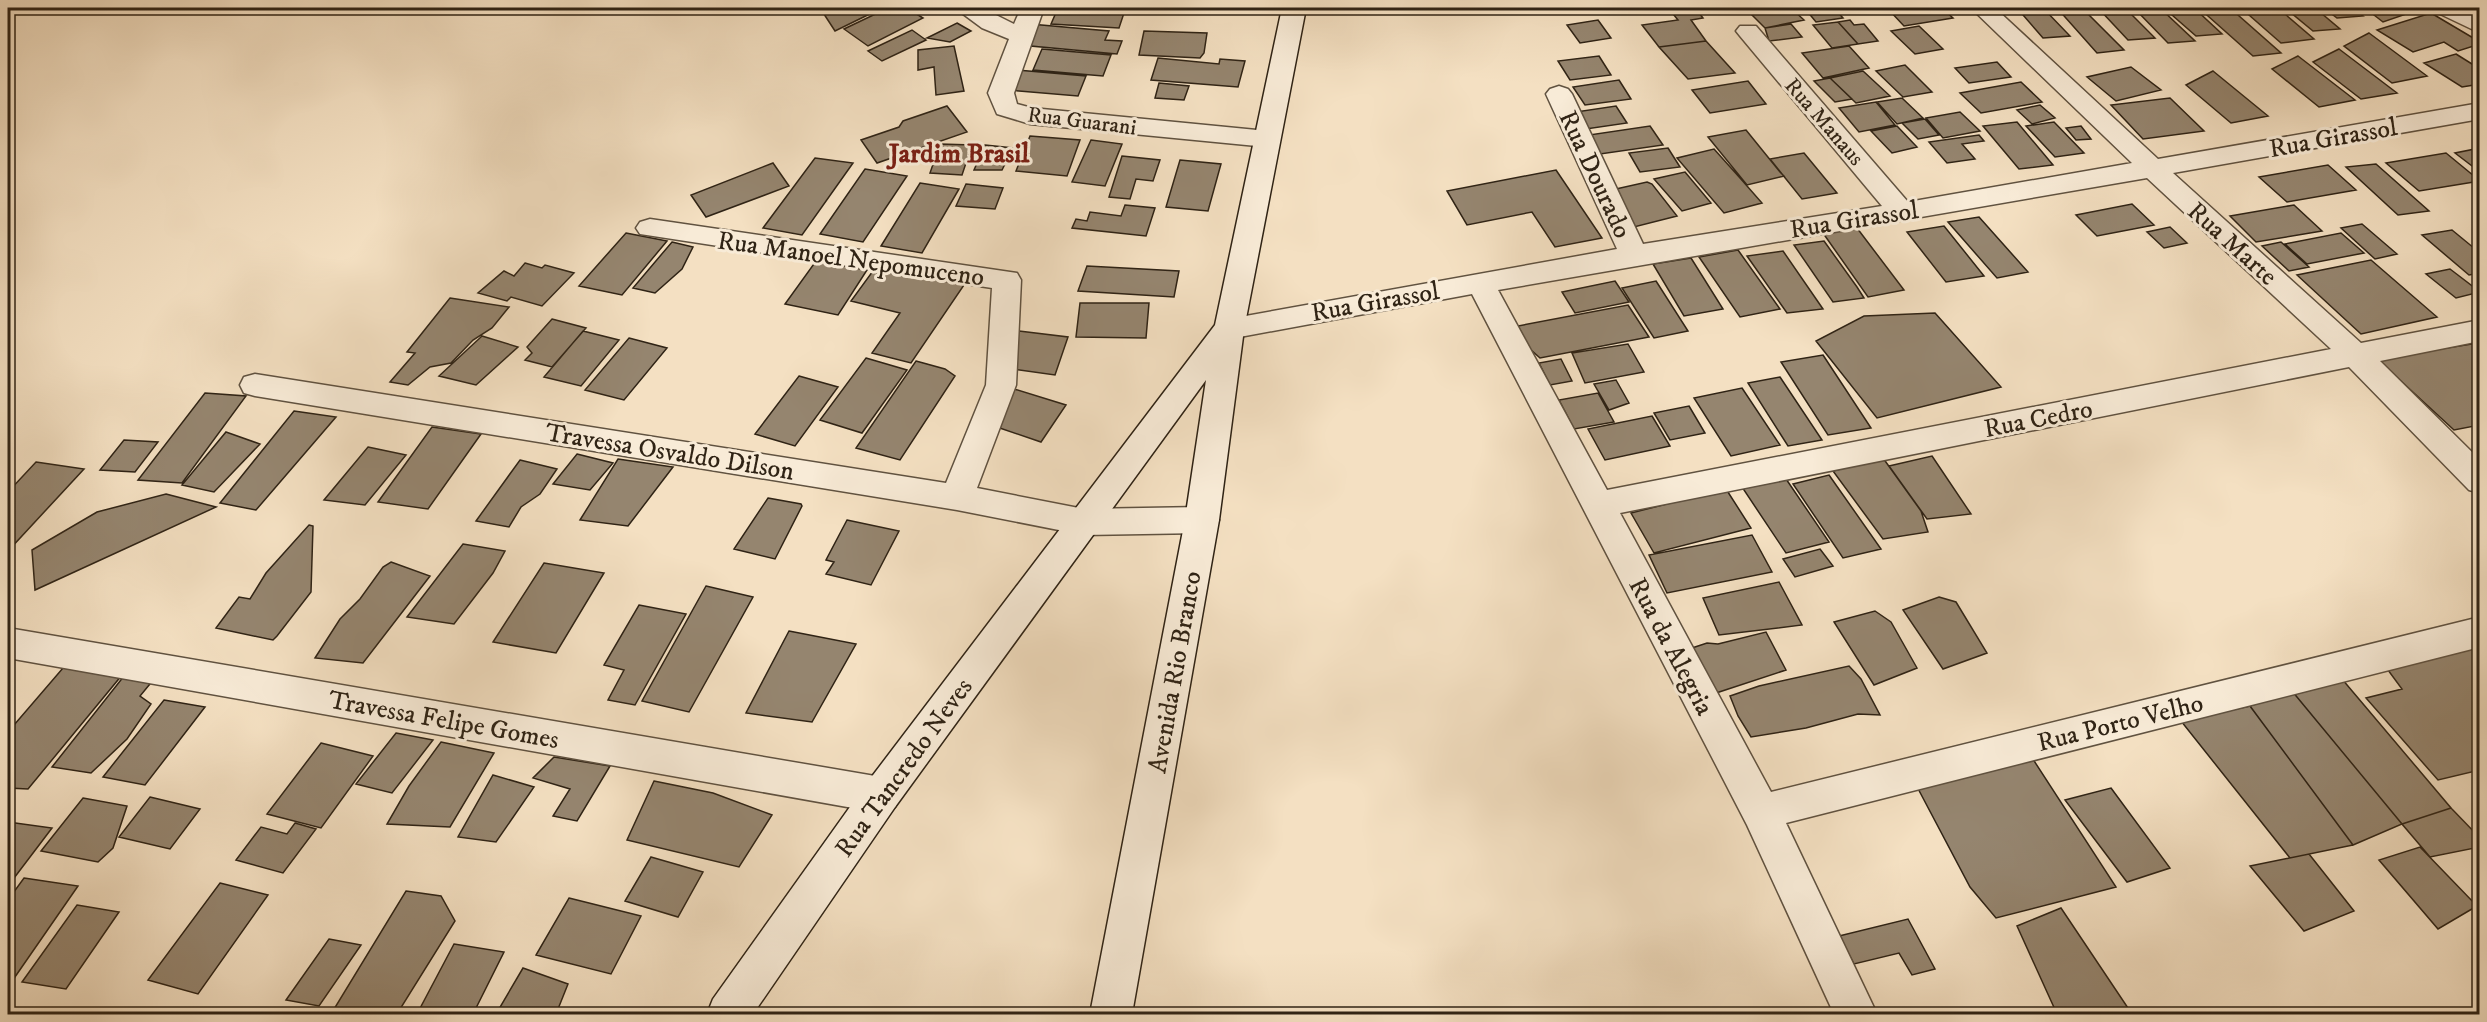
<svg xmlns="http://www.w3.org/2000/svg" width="2487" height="1022" viewBox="0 0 2487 1022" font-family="'IM FELL DW Pica',serif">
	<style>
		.building { fill: #95856f; stroke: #2f2315; stroke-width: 1.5 }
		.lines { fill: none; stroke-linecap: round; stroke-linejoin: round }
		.street-casing { stroke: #605240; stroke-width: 3 }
		.secondary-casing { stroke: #2f2315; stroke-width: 3 }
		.street { fill: #f8ebd7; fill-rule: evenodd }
		.secondary { fill: #f8ebd7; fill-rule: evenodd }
		.labels { text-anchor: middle; stroke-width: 6; stroke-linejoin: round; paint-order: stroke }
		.far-street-label { font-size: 22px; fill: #2f2315; stroke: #f8ebd7 }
		.street-label { font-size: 26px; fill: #2f2315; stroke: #f8ebd7 }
		.far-district-label { font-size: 27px; font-weight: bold; fill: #7a1f14; stroke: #f8ebd7 }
	</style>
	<rect width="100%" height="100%" fill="#f4e0c2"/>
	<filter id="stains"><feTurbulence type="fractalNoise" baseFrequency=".00333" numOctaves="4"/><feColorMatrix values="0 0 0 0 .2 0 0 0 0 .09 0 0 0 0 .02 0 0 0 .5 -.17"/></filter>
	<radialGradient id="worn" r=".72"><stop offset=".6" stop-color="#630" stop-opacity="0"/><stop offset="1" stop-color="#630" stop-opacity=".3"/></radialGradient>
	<path class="building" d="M830 8H882L835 31 822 11Z
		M888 8H907L923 18 868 46 844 29Z
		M1058 8 1124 13 1119 28 1051 24Z
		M1170 8H1266L1265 14Z
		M1695 8 1703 18 1691 20 1706 41 1659 47 1642 25 1678 20 1669 9Z
		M1745 8H1791L1804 20 1765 28Z
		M1834 8 1843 18 1816 22 1807 11Z
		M1860 8H1888L1889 10 1865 14Z
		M1902 8H1942L1953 18 1904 26 1889 10Z
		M2017 8H2043L2070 36 2043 38Z
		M2057 8H2082L2124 50 2097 53Z
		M2098 8H2125L2155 38 2128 40Z
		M2134 8H2160L2195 41 2168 43Z
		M2164 8H2194L2222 34 2196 36Z
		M2199 8H2230L2281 53 2253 56Z
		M2241 8H2278L2314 39 2281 43Z
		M2285 8H2315L2340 29 2313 31Z
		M2324 8H2353L2363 16 2337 18Z
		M2365 8H2407L2412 12 2383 22Z
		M2431 13 2480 42V44L2458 51 2444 42 2413 52 2377 30Z
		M1598 20 1611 38 1580 43 1567 25Z
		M1850 20 1854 25 1864 24 1878 41 1858 44 1838 22Z
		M1838 22 1858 44 1832 48 1813 25Z
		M957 23 971 31 950 42 927 38Z
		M1030 24 1109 31 1105 40 1122 41 1117 54 1020 45Z
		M1791 24 1802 37 1769 41 1765 28Z
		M1919 26 1943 49 1915 54 1891 31Z
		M912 30 926 40 882 61 868 51Z
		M1144 31 1207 33 1204 53 1200 58 1139 55Z
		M2369 33 2427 76 2392 83 2344 46Z
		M1706 41 1735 73 1688 79 1659 47Z
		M954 46 964 91 936 95 934 67 918 70V50Z
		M1849 46 1869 68 1823 78 1802 53Z
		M1042 49 1111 55 1103 76 1033 70Z
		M2339 49 2397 93 2361 99 2313 62Z
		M2456 54 2480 69V84L2462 87 2424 63Z
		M1599 56 1611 75 1570 80 1558 61Z
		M2298 56 2355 100 2319 107 2272 69Z
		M1158 58 1219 64 1220 59 1245 61 1238 87 1151 80Z
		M1997 62 2011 77 1969 83 1955 68Z
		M1905 65 1932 92 1903 97 1876 71Z
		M2131 67 2161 90 2116 101 2087 77Z
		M1017 70 1086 76 1078 96 1008 90Z
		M1863 71 1890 96 1856 103 1830 78Z
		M2213 71 2268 116 2231 123 2186 85Z
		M1830 78 1852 99 1835 102 1814 81Z
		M1619 80 1631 99 1585 105 1573 87Z
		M1748 81 1766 104 1710 113 1692 90Z
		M2021 82 2042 102 1981 113 1960 93Z
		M1159 83 1189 86 1184 100 1155 98Z
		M1902 98 1923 118 1897 124 1877 102Z
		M2170 98 2204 131 2143 139 2111 105Z
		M1876 102 1895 125 1859 132 1839 108Z
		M2040 105 2055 118 2032 124 2017 110Z
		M947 106 967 132 877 163 861 140 899 127 903 121Z
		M1616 106 1627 123 1579 130 1569 113Z
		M1960 112 1980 131 1943 138 1926 118Z
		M1925 119 1939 135 1918 139 1902 123Z
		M2017 122 2053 165 2019 169 1983 126Z
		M2054 122 2084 153 2055 157 2026 126Z
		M1650 126 1663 145 1600 154 1589 135Z
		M1897 126 1917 147 1892 153 1871 131Z
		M2081 126 2091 139 2076 140 2066 128Z
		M1746 130 1780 172 1784 176 1747 185 1708 137Z
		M1979 135 1984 141 1962 144 1975 159 1947 163 1929 142Z
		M1030 136 1080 140 1067 176 1016 171Z
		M1091 140 1122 144 1105 186 1072 182Z
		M940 144 972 145 962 175 930 173Z
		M985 145 1013 148 1002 170H974Z
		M1668 148 1680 167 1640 172 1629 153Z
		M2480 148V172L2455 153Z
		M1714 149 1740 178 1762 203 1724 213 1677 158Z
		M1804 153 1837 193 1802 199 1770 159Z
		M2446 153 2480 181 2419 191 2386 163Z
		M1122 156 1160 160 1153 181 1136 179 1130 199 1109 197Z
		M815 158 853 163 802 235 763 228Z
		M1180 160 1221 164 1208 211 1166 207Z
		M773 163 789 186 706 217 691 195Z
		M2376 164 2429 211 2398 215 2346 167Z
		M2328 165 2356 190 2287 202 2259 177Z
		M865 169 907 176 863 242 820 234Z
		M1556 170 1602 238 1555 247 1532 212 1467 225 1447 191Z
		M1685 172 1711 203 1682 211 1654 179Z
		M1647 182 1652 184 1677 216 1634 227 1607 191Z
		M920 183 959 189 922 253 881 246Z
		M966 184 1003 188 995 209 956 206Z
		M2132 204 2154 225 2097 236 2076 215Z
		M1125 205 1155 208 1146 236 1072 228 1076 219 1087 221 1090 212 1121 216Z
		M2294 205 2322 231 2256 242 2230 216Z
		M1979 217 2028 272 1997 278 1948 222Z
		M2362 224 2397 254 2375 259 2341 228Z
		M1944 226 1984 276 1946 282 1907 232Z
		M2170 227 2187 243 2164 248 2147 232Z
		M1857 228 1904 290 1868 297 1823 233Z
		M2452 230 2480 253V273L2469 275 2422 235Z
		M626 233 667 241 622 295 579 286Z
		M2341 233 2364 253 2307 264 2285 244Z
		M1824 241 1857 287 1864 298 1833 302 1794 245Z
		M672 242 693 247 682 269 655 293 633 288Z
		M2281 242 2309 267 2289 271 2262 246Z
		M1738 250 1780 309 1740 317 1699 257Z
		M1783 251 1823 309 1787 313 1747 256Z
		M1691 258 1723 309 1684 316 1653 264Z
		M2371 260 2437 317 2361 334 2297 275Z
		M816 261 867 270 838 315 785 304Z
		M525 263 542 268 545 265 574 273 542 306 511 297 507 301 478 293 504 271 514 276Z
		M878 264 964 285 911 363 872 353 900 313 851 301Z
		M1087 266 1179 271 1174 297 1078 291Z
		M2450 269 2480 292 2456 298 2426 274Z
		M1615 281 1629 302 1575 313 1562 292Z
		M1656 281 1688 331 1654 338 1622 288Z
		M450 298 509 307 492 328 473 340 451 363 430 367 408 385 390 382 415 353 407 352Z
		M1080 303H1149L1146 338 1076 337Z
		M1628 305 1649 337 1540 358 1530 349 1518 326Z
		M1935 313 2001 387 1877 418 1816 341 1864 316Z
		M552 319 586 328 552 367 525 360 532 353 527 347Z
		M583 331 619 340 581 386 544 377Z
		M1019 331 1068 337 1055 375 1006 368Z
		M482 336 518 347 476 385 439 376Z
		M629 338 667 348 624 400 585 390Z
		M2478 343 2480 425 2454 430 2377 359Z
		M1628 344 1644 372 1585 383 1572 353Z
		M1823 355 1871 428 1828 435 1781 362Z
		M866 358 907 370 862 433 820 420Z
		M1561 359 1572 381 1550 385 1539 363Z
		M916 361 945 369 955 376 900 460 856 448Z
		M799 376 838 387 795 446 755 434Z
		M1780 377 1822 440 1788 446 1748 383Z
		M1616 380 1629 403 1609 410 1594 384Z
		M1011 388 1066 405 1041 442 991 425Z
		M1742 388 1780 445 1731 456 1694 398Z
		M205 393 246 396 182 483 138 480Z
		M1598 393 1614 422 1574 429 1559 400Z
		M1689 406 1705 433 1670 440 1654 413Z
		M294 411 336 417 256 510 220 503Z
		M1652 416 1670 446 1605 460 1588 429Z
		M432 427 481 434 428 509 378 502Z
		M226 432 260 444 214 492 182 485Z
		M124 440 158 442 135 472 100 470Z
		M368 447 406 455 365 505 324 500Z
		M577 454 613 463 590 490 553 484Z
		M1932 456 1971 514 1927 519 1889 466Z
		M1883 458 1921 511 1928 532 1883 539 1833 471Z
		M618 459 673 467 628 526 580 520Z
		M520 460 557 469 540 494 521 507 509 527 476 521Z
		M36 462 84 469 8 551V492Z
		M1829 475 1881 549 1843 558 1793 484Z
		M1784 476 1829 542 1786 553 1742 487Z
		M1726 489 1751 528 1654 553 1631 513Z
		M166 494 216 507 35 590 32 550 97 512Z
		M768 498 801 504 802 506 775 559 734 549Z
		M847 520 899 531 871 585 826 574 834 562 826 560Z
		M309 525 313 526 311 592 277 636 273 640 216 628 239 597 250 599 266 573Z
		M1752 535 1772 572 1667 593 1649 555Z
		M463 544 505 551 493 573 454 624 407 617Z
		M1820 549 1833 566 1795 577 1783 559Z
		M391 562 430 576 363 663 315 658 340 619 360 599 383 567Z
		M544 563 604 573 556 653 493 642Z
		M1779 582 1802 625 1719 635 1703 598Z
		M706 586 753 597 689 712 642 701Z
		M1939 597 1956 602 1987 653 1943 669 1903 610Z
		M639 605 686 614 635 705 608 700 624 670 604 665Z
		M1875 611 1891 622 1917 668 1874 685 1834 622Z
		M789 631 856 644 812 722 746 713Z
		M1766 632 1786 670 1713 694 1689 649 1707 643 1718 644Z
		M2480 643V770L2438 780 2366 698 2402 689 2385 666Z
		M1849 666 1861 679 1880 715 1858 714 1806 728 1751 737 1738 716 1730 696 1759 686Z
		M63 668 122 675 28 789 8 788V732Z
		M124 676 154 679 140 696 151 704 127 739 91 773 52 767Z
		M2342 679 2451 808 2402 824 2292 691Z
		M2292 691 2402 824 2353 845 2250 706Z
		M164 700 205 707 145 785 103 777Z
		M2250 706 2353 845 2290 858 2181 721Z
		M396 733 433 740 392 793 356 784Z
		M441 742 494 753 450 827 387 824 409 786Z
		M321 743 373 756 321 828 267 814Z
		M2027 750 2116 887 1996 918 1970 887 1914 781Z
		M554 757 610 766 577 821 553 816 570 789 533 778Z
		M493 775 534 787 496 842 458 837Z
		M654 781 713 793 772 815 739 867 627 840Z
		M2111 788 2170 868 2127 882 2065 800Z
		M150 797 200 809 170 849 119 837Z
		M83 798 127 806 113 848 98 862 41 851Z
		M2451 808 2480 838V847L2430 857 2402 824Z
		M8 822 52 828 8 886Z
		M295 823 316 829 283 873 236 860 261 827 287 834Z
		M2420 847 2477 906 2438 929 2379 860Z
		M2309 854 2354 911 2304 931 2250 866Z
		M651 857 703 872 678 917 625 901Z
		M24 878 78 886 8 987V900Z
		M220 883 268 895 198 994 148 980Z
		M406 891 441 896 455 921 397 1014H331Z
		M569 898 641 916 611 974 536 955Z
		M77 905 119 912 66 989 22 982Z
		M2061 908 2132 1014H2057L2017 926Z
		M1908 919 1935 969 1912 975 1899 953 1854 964 1839 936Z
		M329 939 361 945 319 1006 286 1000Z
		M454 944 504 952 473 1014H417Z
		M523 968 568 984 556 1014H496Z"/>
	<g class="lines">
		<g class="street-casing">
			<path id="street" d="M955 8H982L1014 24 1021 8H1044L1014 93 1017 104 1032 108 1267 131 1276 133 1280 139 1276 145 1267 147 1030 124 997 114 988 93 1009 39 982 28Z
				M1971 8H1995L2158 159 2480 103V119L2173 173 2361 343 2480 320V341L2380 361 2480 460V493L2469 490 2349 367 1620 513 1771 792 2480 617V647L1786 823 1877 1014H1834L1747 825 1472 294 1229 339 1219 336 1214 329 1219 322 1229 319 1617 249 1546 94 1550 89 1559 86 1568 89 1572 94 1643 244 1882 206 1740 36 1736 31 1740 26H1756L1908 202 2132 163ZM2147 178 2331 349 1607 490 1498 290Z
				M2434 8H2463L2480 16V33L2438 13Z
				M650 219 1017 273 1021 280 1016 385 977 488 1084 509 1202 507 1214 511 1219 520 1214 529 1202 533 1084 535 957 510 255 396 244 393 240 385 244 377 255 374 946 483 986 385 992 288 640 234 636 228 640 222Z
				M8 628 881 777 895 783 900 795 895 807 881 813 8 658Z"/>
		</g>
		<g class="secondary-casing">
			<path id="secondary" d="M1282 8H1306L1244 329 1219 520 1132 1014H1090L1185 520 1206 380 895 807 753 1014H707L713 999 867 783 1215 325Z"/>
		</g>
		<use href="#street" class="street"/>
		<use href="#secondary" class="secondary"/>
	</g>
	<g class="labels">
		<g class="far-street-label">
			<text transform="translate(1082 120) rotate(7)" y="8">Rua Guarani</text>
			<text transform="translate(1825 121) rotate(49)" y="8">Rua Manaus</text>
		</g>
		<g class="street-label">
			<text transform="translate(2333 137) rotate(-10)" y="9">Rua Girassol</text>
			<text transform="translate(1596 174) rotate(65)" y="9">Rua Dourado</text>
			<text transform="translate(1854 219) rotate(-9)" y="9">Rua Girassol</text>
			<text transform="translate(2233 243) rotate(42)" y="9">Rua Marte</text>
			<text transform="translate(851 258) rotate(8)" y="9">Rua Manoel Nepomuceno</text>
			<text transform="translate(1375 301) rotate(-10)" y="9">Rua Girassol</text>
			<text transform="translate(2038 418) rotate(-11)" y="9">Rua Cedro</text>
			<text transform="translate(670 451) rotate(9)" y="9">Travessa Osvaldo Dilson</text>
			<text transform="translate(1672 646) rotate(62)" y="9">Rua da Alegria</text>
			<text transform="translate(1174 672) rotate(-80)" y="9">Avenida Rio Branco</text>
			<text transform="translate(444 719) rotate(10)" y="9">Travessa Felipe Gomes</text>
			<text transform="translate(2120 722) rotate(-14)" y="9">Rua Porto Velho</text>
			<text transform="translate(903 767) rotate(-54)" y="9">Rua Tancredo Neves</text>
		</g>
		<g class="far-district-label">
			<text x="959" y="162">Jardim Brasil</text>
		</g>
	</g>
	<rect width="2487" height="1022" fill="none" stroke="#f4e0c2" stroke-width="30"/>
	<rect x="9" y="9" width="2469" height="1004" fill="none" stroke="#2f2315" stroke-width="3"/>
	<rect x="15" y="15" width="2457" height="992" fill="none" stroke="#2f2315" stroke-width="1.5"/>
	<rect width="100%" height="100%" filter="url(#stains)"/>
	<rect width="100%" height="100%" fill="url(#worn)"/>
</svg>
